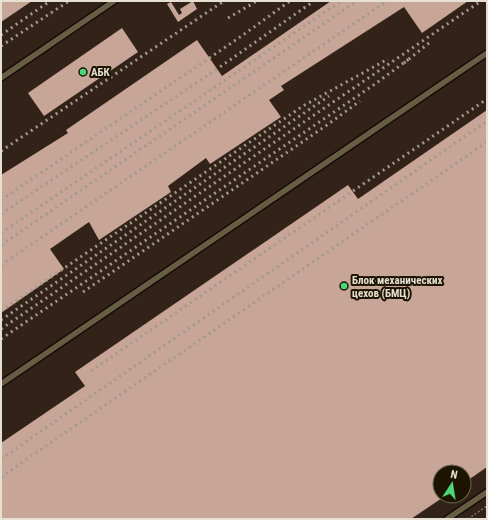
<svg xmlns="http://www.w3.org/2000/svg" width="488" height="520" viewBox="0 0 488 520" font-family="'Roboto Condensed',sans-serif">
	<style>
		.industrial { fill: #322218; fill-rule: evenodd }
		.building { fill: #c7a698 }
		.lines { fill: none; stroke-linecap: round; stroke-linejoin: round }
		.service-casing { stroke: #0f0700; stroke-width: 8 }
		.path { stroke: #7e7663; stroke-width: 1.5; stroke-dasharray: 2 2; stroke-linecap: butt }
		.service { stroke: #675d44; stroke-width: 5.5 }
		.rail { stroke: #a29a89; stroke-width: 3; stroke-dasharray: 2 4; stroke-linecap: butt }
		.poi-dot { fill: #4bd677; stroke: #1d1400; stroke-width: 1.5 }
		.labels { text-anchor: middle; stroke-width: 4; stroke-linejoin: round; paint-order: stroke }
		.poi-label { font-size: 11px; font-weight: bold; fill: #e6e0d2; stroke: #1d1400; text-anchor: start }
	</style>
	<rect width="100%" height="100%" fill="#271d06"/>
	<path class="industrial" d="M1 1H487V519H1ZM440 472H464V496H440Z"/>
	<path class="building" d="M1 1H32L1 22Z
		M193 1 197 9 178 22 167 4 171 2 179 15 182 13 180 9Z
		M331 1H468L422 33 404 7 281 86 284 90 269 100 281 117 210 164 206 158 168 186 171 192 99 240 89 222 50 249 64 269 1 313V175L68 133 66 130 197 40 222 76Z
		M122 28 138 52 44 116 28 93Z
		M487 110V467L464 483V472H440V496H445L411 519H1V443L85 386 75 372 348 185 358 199Z"/>
	<g class="lines">
		<g class="service-casing">
			<path id="service" d="M1 78 114 1
				M1 384 487 53
				M447 519 487 492"/>
		</g>
		<path class="path" d="M468 519 487 506"/>
		<use href="#service" class="service"/>
		<path class="rail" d="M228 18 257 1
			M1 35 50 1
			M1 46 69 1
			M404 63 429 43
			M1 151 224 1
			M1 200 243 35 290 1
			M1 214 217 69 314 1
			M1 233 341 1
			M1 245 357 1
			M1 265 387 1
			M83 292 327 125 360 101
			M1 311 303 106 388 59
			M1 320 329 96
			M1 329 481 1
			M1 339 375 84 409 59
			M91 371 487 99
			M1 459 487 121
			M1 477 487 142"/>
	</g>
	<g class="poi-dot">
		<circle cx="83" cy="72" r="4"/>
		<circle cx="344" cy="286" r="4"/>
	</g>
	<g class="labels">
		<g class="poi-label">
			<text x="91" y="76">АБК</text>
			<text x="352" y="284">Блок механических<tspan x="352" dy="13">цехов (БМЦ)</tspan></text>
		</g>
	</g>
	<rect width="488" height="520" fill="none" stroke="#e6e0d2" stroke-width="4"/>
	<g transform="translate(452 484) rotate(12)"><circle r="19" fill="#1d1400" stroke="#6d6654"/>
	<path d="M0-3L7 15L0 10L-7 15Z" fill="#4bd677"/>
	<text y="-6" font-size="11" font-weight="bold" text-anchor="middle" fill="#e6e0d2">N</text>
	</g>
</svg>
